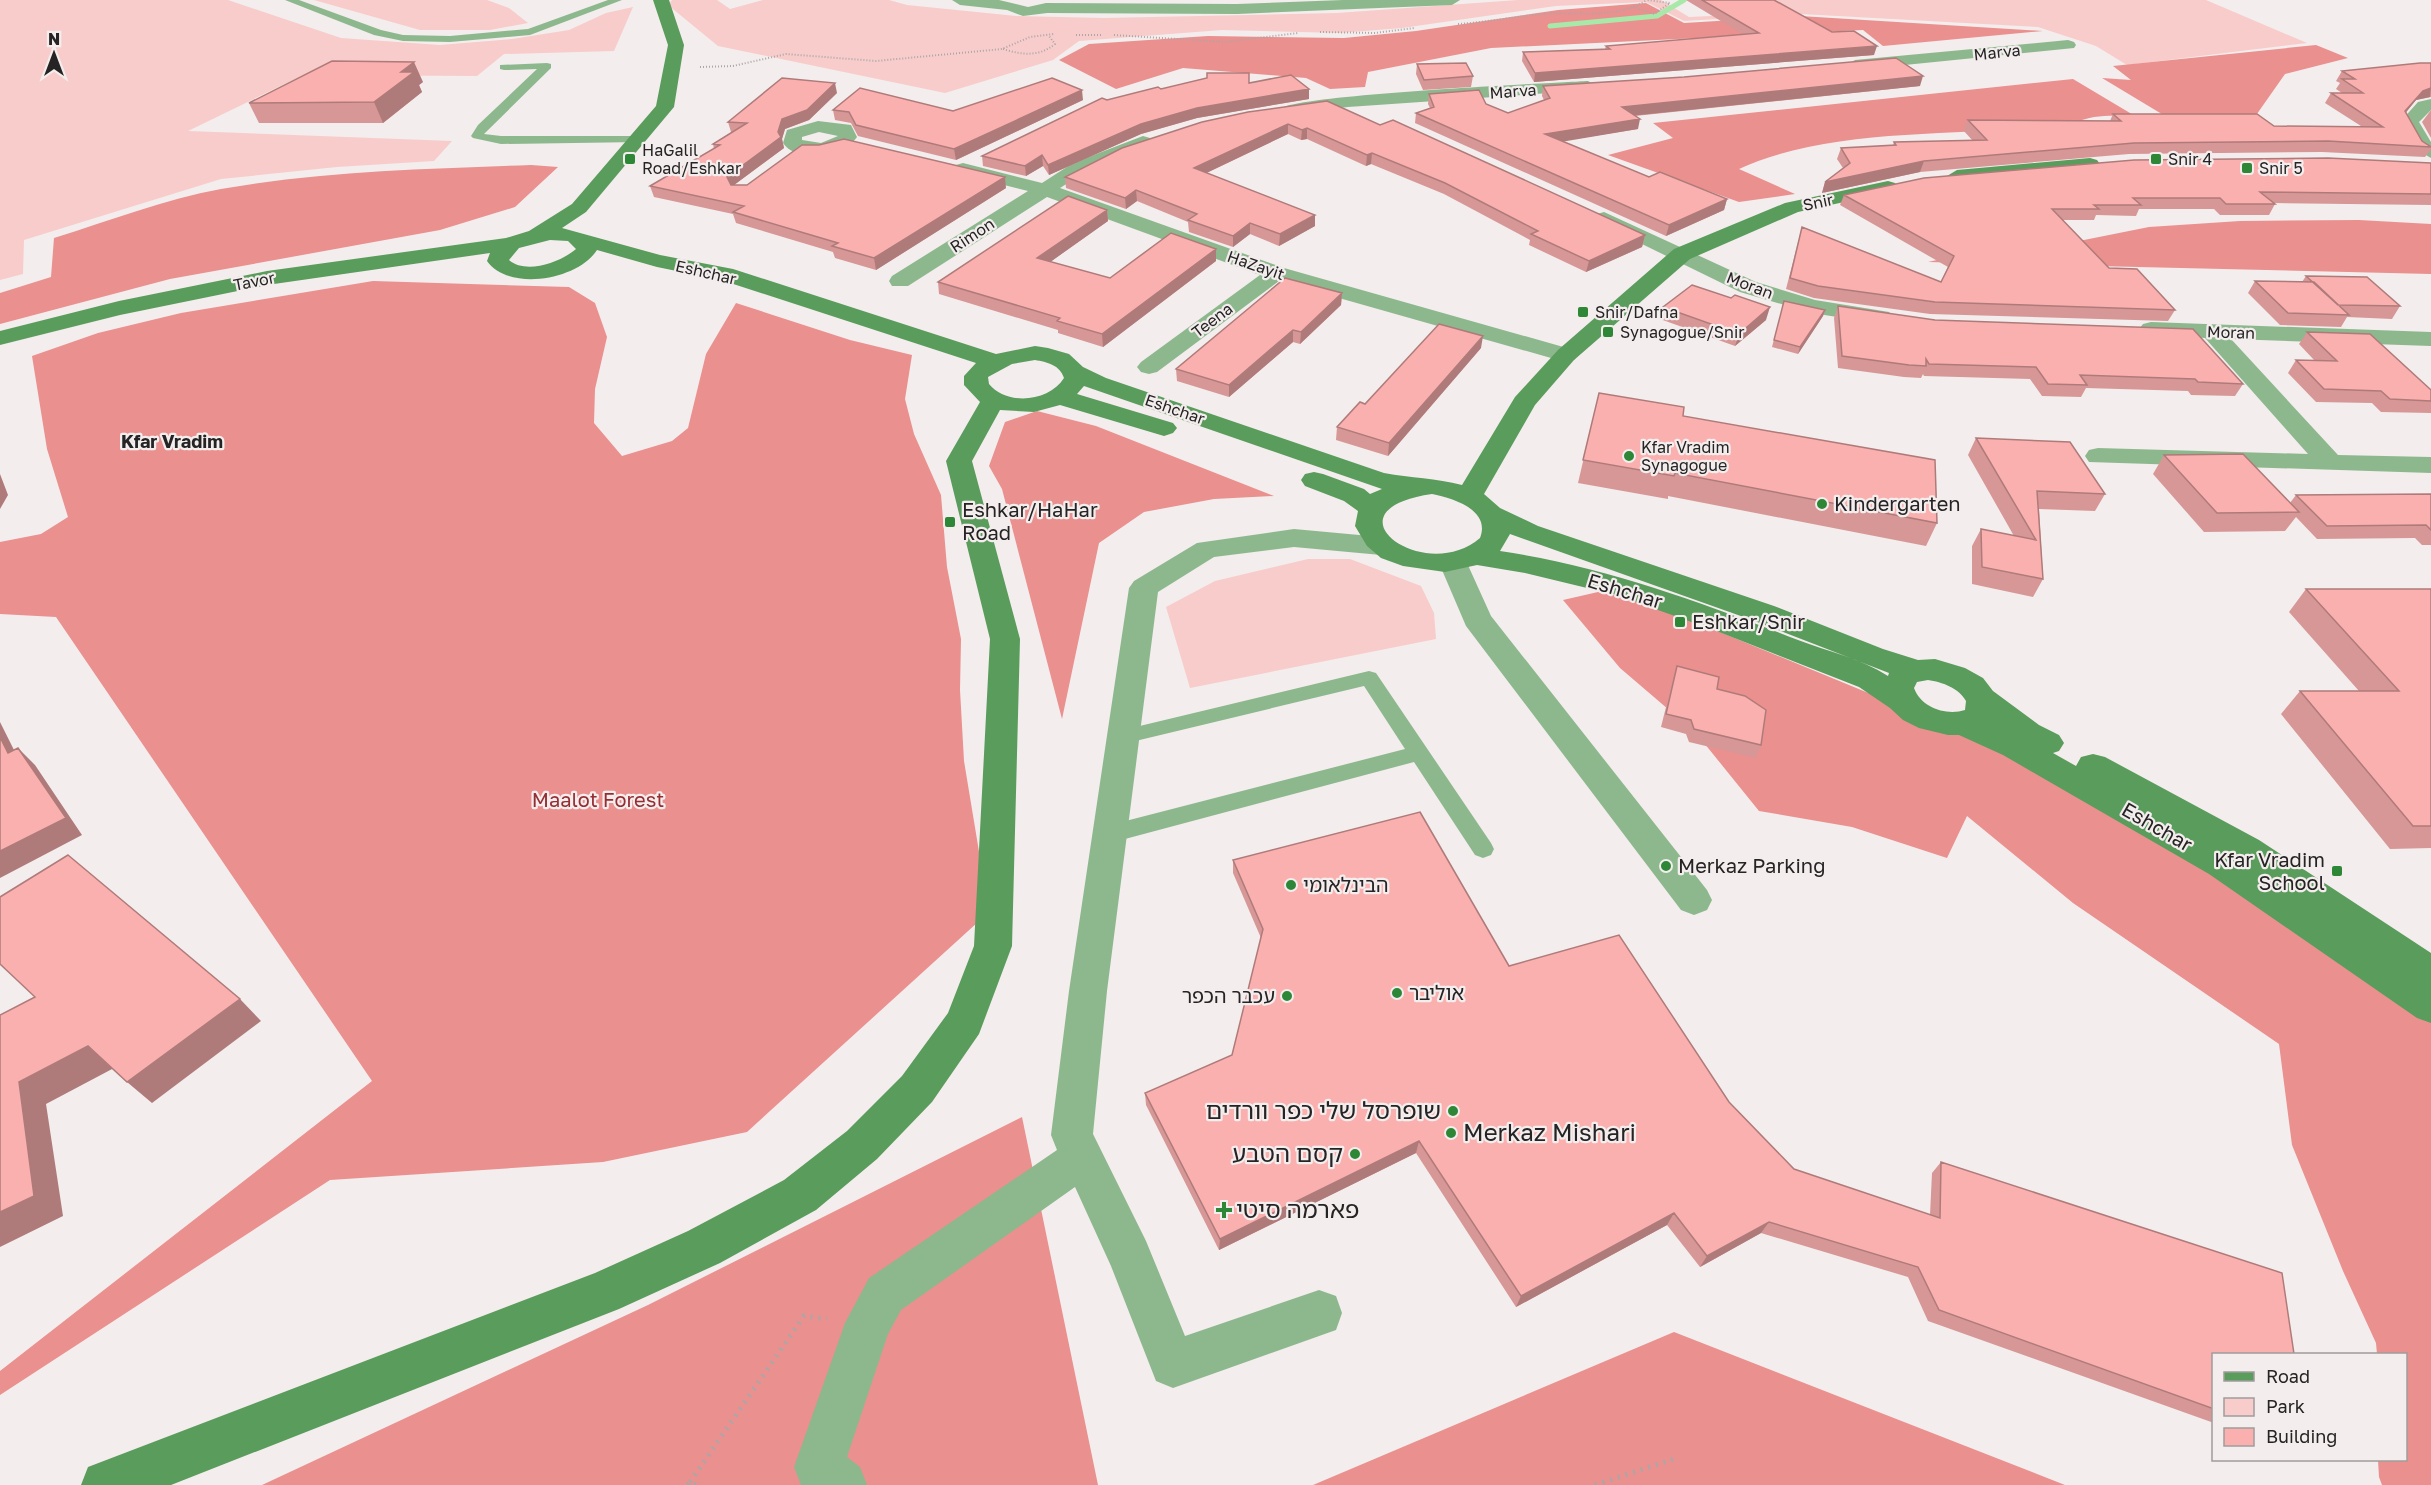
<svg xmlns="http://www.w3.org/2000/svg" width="2431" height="1485" viewBox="0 0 2431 1485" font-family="'Golos Text','Noto Sans Hebrew',sans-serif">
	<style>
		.green { fill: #f8ccca }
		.forest { fill: #ea908e }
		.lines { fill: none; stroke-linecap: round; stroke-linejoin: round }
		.stream { stroke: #a8e9a9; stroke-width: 5 }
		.path-far1 { stroke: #aba7a7; stroke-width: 2; stroke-dasharray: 1 2; stroke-linecap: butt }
		.path { stroke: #aba7a7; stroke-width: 5; stroke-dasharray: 2 6; stroke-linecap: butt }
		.lane { fill: #8db88d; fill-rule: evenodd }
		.street { fill: #8db88d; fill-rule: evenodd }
		.secondary { fill: #5a9c5c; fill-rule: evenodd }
		.wall { fill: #d79796 }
		.shaded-wall { fill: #af7b7a }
		.building { fill: #fab0ae; stroke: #af7b7a; stroke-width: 1.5 }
		.poi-dot { fill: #2e8737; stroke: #f3eded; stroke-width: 2 }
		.labels { text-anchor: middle; stroke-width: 4.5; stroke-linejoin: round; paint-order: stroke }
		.far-street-label { font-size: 16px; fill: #252323; stroke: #f3eded }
		.far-poi-label { font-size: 16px; fill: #252323; stroke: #f3eded; text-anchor: start }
		.far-quarter-label { font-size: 18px; font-weight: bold; fill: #252323; stroke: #f3eded }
		.poi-label { font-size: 20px; fill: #252323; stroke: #f3eded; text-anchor: start }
		.street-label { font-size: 20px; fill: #252323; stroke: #f3eded }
		.park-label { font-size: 20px; fill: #962d33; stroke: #f3eded }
		.near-poi-label { font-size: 24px; fill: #252323; stroke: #f3eded; text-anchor: end }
	</style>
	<rect width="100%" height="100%" fill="#f3eded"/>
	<path class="green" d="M0 0H228L341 38 440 45 512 39 569 30 606 13 633 7 614 51 504 54 477 76 303 75 188 131 452 141 434 161 337 167 221 179 24 240 23 274 0 280Z
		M314 0H487L509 8 528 23 490 30H420Z
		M672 0H717L730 9 763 0H889L907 5 1016 16 1104 18 1337 13 1518 0H1661L1689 17 1794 12 1773 0H2206L2307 43 2127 65 2096 46 2038 27 1801 14 1684 21 1646 2 1556 6 1402 28 1339 33 1222 30 1079 41 1053 60 945 93 718 46 668 5Z
		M1308 559H1350L1421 586 1434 613 1436 639 1190 688 1166 607 1215 581Z"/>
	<path class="forest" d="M1646 3 1684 23 1800 16 2043 31 1883 46 1863 30 1491 48 1368 72 1365 87 1330 89 1306 78 1183 68 1116 89 1059 60 1089 44 1208 36 1344 38 1416 31 1558 10Z
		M2316 45 2348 58 2285 74 2252 121 2200 137 2102 78 2131 80 2113 66Z
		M2073 79 2135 116C2122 116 2107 115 2094 117 2079 120 2065 126 2050 127 1954 136 1827 128 1739 169L1795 194 1739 202 1608 155 1673 138 1653 123Z
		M531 165 558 167 515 207 440 230 170 279 0 324V293L51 277 54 238C109 221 165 199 221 189 323 171 427 169 531 165Z
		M2359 220 2431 224V274L1928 262 2000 246 2084 240 2149 227 2240 221Z
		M373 281 569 287 595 303 607 337 595 389 594 423 622 456 672 441 688 428 706 354 736 303 850 340 912 355 905 399 914 434 941 495 947 567 961 639 960 690 964 761 989 912 747 1132 603 1162 330 1180 0 1395V1371L372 1081 56 617 0 614V542L41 534 68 517 47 449 32 356 98 333 181 313Z
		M1037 411 1096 426 1274 496 1214 499 1144 512 1099 543 1062 719 1002 489 989 466 1005 422Z
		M1598 592 1647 602 1900 706 1982 743 2114 811 2431 1018V1485H2382L2379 1477 2378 1460H2406V1354H2377L2376 1343 2343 1271 2292 1145 2279 1044 2073 903 1967 816 1947 858 1852 827 1759 811 1696 733 1620 668 1563 600Z
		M1022 1117 1098 1485H262L648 1305Z
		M1674 1332 2065 1485H1313Z"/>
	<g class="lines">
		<path class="stream" d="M1550 26 1657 16 1684 0"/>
		<path class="path-far1" d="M1633 7 1654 14 1670 3 1647 0
			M1458 24C1486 22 1514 17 1542 14 1577 11 1616 20 1647 0
			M1320 32 1375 33 1414 28
			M1076 35H1101
			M1114 35 1225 42 1298 33
			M1003 49C1022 55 1039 57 1055 44L1049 36
			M700 67 733 66 786 54 876 61 1002 49 1030 37 1054 34"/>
		<path class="path" d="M690 1482 804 1316 827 1319
			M688 1485 690 1482 696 1485
			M1595 1485 1677 1458"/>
		<path class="lane" d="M285 0H299L381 30 403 35 450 36 528 29 608 0H622L530 35 450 42 403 41 374 35Z
			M547 63 551 64V68L484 134 501 136H636L640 138V142L501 144 473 138 471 136 478 125 537 69 504 70 500 69V65Z
			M1369 671 1376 673 1491 843 1494 849 1491 855 1483 858 1475 855 1414 762 1110 843 1102 840 1099 834 1102 828 1110 825 1405 749 1364 686 1123 744 1116 742 1113 737 1116 732 1123 730Z"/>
		<path class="street" d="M952 0H999L1028 7 1046 3 1237 4 1343 0H1460L1452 5 1237 14 1047 13 1023 16 1007 10 960 5Z
			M2068 40 2074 42 2076 45 2074 48 1855 70 1847 65 1855 60Z
			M1588 81 1597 86 1594 90 1348 107 1290 114 1281 109C1291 95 1552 83 1588 81Z
			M2431 99V110L2419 122 2431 142V158L2417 150 2401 121 2418 102Z
			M818 121 851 125 857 137C844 156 797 164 783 143L787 130ZM819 132 838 136 821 143 802 140V137Z
			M1143 136 1150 138 1152 142 1150 146 1087 171 1060 188 1284 268 1574 350 1578 355 1574 360H1558L1279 281 1157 372 1149 374 1141 372 1137 367 1141 362 1260 275 1047 197 908 286H892L889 281 892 276 1028 191 956 173 953 169 956 165 963 163 1042 183 1073 163Z
			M1604 212 1756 282 1815 300 1889 312 1892 317 1889 322 1881 324 1812 313 1740 292 1597 222 1594 218 1597 214Z
			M2151 322 2431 332V346L2231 339 2338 455 2431 457V473L2089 462 2085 456 2089 450 2098 448 2308 454 2205 338 2143 334 2139 329 2143 324Z
			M1294 529 1381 537 1391 540 1395 546 1391 552 1381 555 1294 547 1214 557 1158 592 1107 991 1093 1134 1146 1241 1185 1336 1319 1290 1336 1296 1342 1313 1336 1330 1173 1388 1156 1381 1111 1266 1075 1187 901 1310 888 1334 847 1457 860 1467 867 1485H801L794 1467 845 1323 869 1278 1057 1150 1051 1135 1069 991 1129 588 1134 581 1197 543Z
			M1453 554 1463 557 1467 563 1491 616 1707 890 1712 900 1707 910 1694 915 1681 910 1466 626 1439 563 1443 557Z"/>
		<path class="secondary" d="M653 0H669L684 45 674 107 586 212 562 228 660 255 733 269 996 354 1035 346 1048 348 1069 354 1083 367 1106 378 1384 473C1411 478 1436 478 1462 485L1515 397 1558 350 1674 249 1785 203 1888 181 1895 183 1898 187 1895 191 1798 212 1690 259 1574 360 1535 405 1484 494 1500 508 1538 526 1774 606 1883 649 1918 660 1935 659 1965 668 1983 678 1993 691 2039 725 2059 735 2064 743 2059 751 2053 753 2076 766 2081 757 2093 754 2105 757 2259 840 2431 953V1023L2417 1018 2209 874 2003 755 1959 735H1948L1919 728 1903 720 1890 708 1859 687 1714 630 1616 595 1525 573 1477 565 1445 572 1403 566 1381 558 1367 546 1355 526 1358 511 1344 501 1305 486 1301 480 1305 474 1314 472 1323 474 1364 489 1370 494 1382 489 1084 386 1077 394 1173 423 1177 428 1173 433 1164 436 1060 405 1034 412 1000 410 972 461 1020 639 1012 946 979 1034 932 1102 877 1159 816 1210 720 1263 619 1309 171 1485H81L88 1467 595 1273 688 1231 784 1180 847 1131 902 1076 948 1013 974 946 990 639 946 461 980 402 964 385V376L976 363 721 280 657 267 597 250C578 280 509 292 487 261L490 253 267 285 120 315 0 345V331L119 301 267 271 506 238 529 231 572 204 656 106 668 45ZM550 240 568 241 576 249C561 262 526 275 509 260L519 248ZM1035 360C1047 362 1060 365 1064 378 1049 402 1007 406 989 384L988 377 1012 364ZM1432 494C1453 498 1491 510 1480 538 1424 586 1321 510 1432 494ZM1510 534 1752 620 1889 673 1888 676C1862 659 1827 651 1798 640 1701 602 1603 566 1500 551ZM1928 680C1942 682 1959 688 1966 701L1965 710C1947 716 1921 708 1914 688L1917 682Z
			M2090 158 2097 160 2100 164 2097 168 1957 182 1947 176 1957 170Z"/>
	</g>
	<path class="wall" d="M1686 0H1774L1874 55 1534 82 1522 61 1523 52 1605 49 1606 46 1744 35Z
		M2431 63V97L2416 100 2406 112 2422 141 2431 146V149L2425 157 2322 152 2129 154 1920 172 1822 193 1825 182 1843 168 1837 159 1841 148 1893 145 1894 142 1973 141 1963 130 1968 120 2110 121 2113 114 2274 126H2361L2325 103 2331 93H2342L2336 89 2340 83 2336 81 2342 71Z
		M1417 64 1473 76 1471 87 1423 90 1416 74Z
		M423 82 419 85 422 92 383 123H259L249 103Z
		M1249 83 1309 99 1197 118 1141 134 1049 175 1043 166 1026 176 983 166 982 156 1107 100 1161 89Z
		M1543 86H1920L1635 116 1638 129 1562 141 1649 177 1727 199 1724 210 1666 236 1415 123 1416 113 1430 108 1428 104 1429 94 1486 104 1508 113 1544 100 1542 96Z
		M837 93 809 120 785 129 782 139 784 148 734 185 1006 188 876 270 835 258 833 252 736 223 733 214 654 197 650 186 714 149 713 144 732 132H731L728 122Z
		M1083 100 956 160 858 136 851 123 835 120 833 110 953 111Z
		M2431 110V138L2422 122Z
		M1202 122 1380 125 1645 235 1642 247 1586 272 1529 245 1530 240 1444 194 1371 164 1366 166 1307 139 1301 140 1288 134 1206 173 1315 226 1279 246 1250 234 1233 247 1189 232 1188 222 1137 201 1126 209 1066 188 1065 177Z
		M2431 163V205L2274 203 2275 204 2269 215H2220L2214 209H2139L2136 216 2096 215 2094 220H2062L2109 268 2175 310 2168 321 1930 314 1814 298 1786 289 1802 227 1941 282 1948 267 1840 205 1844 195Z
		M1107 210 1108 221 1050 262 1110 278 1216 261 1103 347 1058 333V330L939 294 938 282Z
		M2306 276 2400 306 2392 319 2347 317 2341 327 2280 325 2248 293 2255 281 2302 282Z
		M1342 293 1341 305 1300 344 1293 342 1229 397 1177 381 1176 369Z
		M1731 298 1766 320 1735 346 1660 319 1663 307Z
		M1784 301 1825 310 1823 316 1798 354 1772 347Z
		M1838 306 2243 384 2235 396 2191 395 2188 391 2086 388 2081 397 2042 396 2030 379 1924 376 1923 374 1921 378 1904 377 1838 368 1834 318Z
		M2307 332 2431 390V413L2381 412 2372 403 2316 402 2288 373 2296 360 2315 361 2299 344Z
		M1481 348 1388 456 1336 440 1337 427 1365 404Z
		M1599 393 1683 416 1937 523 1926 546 1668 496V499L1578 483Z
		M1976 438 2105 494 2095 511 2039 509 2043 579 2033 597 1972 584V546L1981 529 2014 536 1968 455Z
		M2164 455 2290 503 2296 495 2431 494V545H2422L2415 538 2317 539 2296 517 2285 531 2204 532 2153 474Z
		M2306 589H2431V848L2390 849 2281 714 2300 691H2359L2289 612Z
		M1677 666 1717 689 1761 745 1756 758 1689 742 1686 734 1661 727 1673 679Z
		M1233 860 1509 966 1729 1102 1794 1169 1930 1215 1932 1173 1941 1162 2214 1354V1423L1928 1321 1908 1277 1761 1233 1700 1267 1667 1225 1516 1307 1416 1153 1219 1250 1146 1105 1145 1093 1232 1055 1261 938 1233 873Z"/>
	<path class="shaded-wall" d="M1877 46 1874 55 1534 82 1535 73Z
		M414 62 423 82 419 85 422 92 383 123 374 102 401 72Z
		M1923 76 1920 86 1620 117 1622 107Z
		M835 83 837 93 809 120 785 129 782 139 784 148 730 188 727 177 778 132 782 119Z
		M2431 88 2430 97 2416 100 2399 121 2405 111 2423 91Z
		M1309 89V99L1197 118 1141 134 1049 175 1048 165 1141 124 1197 108Z
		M1082 90 1083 100 956 160 954 149Z
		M1640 119 1638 129 1543 145 1545 134Z
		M1288 124V134L1194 179V168Z
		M1307 128V139L1301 140 1302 130Z
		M1372 153 1371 164 1366 166 1367 155Z
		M1042 155 1043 166 1026 176 1025 166Z
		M1924 161 1920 172 1822 193 1825 182Z
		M1005 177 1006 188 876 270 874 258Z
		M1136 190 1137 201 1126 209 1125 198Z
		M1727 199 1724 210 1666 236 1669 225Z
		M1107 210 1108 221 1039 270 1037 258Z
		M1315 215V226L1279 246 1280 234Z
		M1250 223V234L1233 247V236Z
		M1645 235 1642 247 1586 272 1589 261Z
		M1216 249V261L1103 347 1102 334Z
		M1342 293 1341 305 1300 344 1301 332Z
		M1770 307 1766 320 1735 346 1739 334Z
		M1825 310 1823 316 1798 354 1800 347Z
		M1293 330V342L1229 397V385Z
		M1483 336 1481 348 1388 456 1389 443Z
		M0 474 8 495 0 509Z
		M0 722 24 770 8 753 0 737Z
		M18 748 35 765 82 835 0 878V851Z
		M240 999 261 1021 152 1103 127 1082Z
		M88 1046 114 1068 46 1104 63 1216 0 1247V1212L19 1082Z
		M1419 1141 1416 1153 1219 1250 1220 1239Z
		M1674 1213 1667 1225 1516 1307 1521 1296Z
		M1769 1222 1761 1233 1700 1267 1707 1256Z"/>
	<path class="building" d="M1702 0H1774L1832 32 1854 31 1877 46 1535 73 1523 52 1610 49 1606 46 1759 33Z
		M1896 58 1923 76 1622 107 1640 119 1545 134 1649 177 1660 172 1727 199 1669 225 1416 113 1434 107 1429 94 1479 90 1486 104 1508 113 1550 98 1543 86 1684 77Z
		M332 61 414 62 401 72H414L374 102 249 103Z
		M1466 63 1473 76 1424 80 1417 64Z
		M2420 63H2431V88L2423 91 2405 111 2422 141 2431 147 2328 141 2134 143 1924 161 1825 182 1850 163 1841 148 1896 145 1894 142 1987 140 1968 120 2121 121 2113 114H2257L2274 126 2383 127 2331 93H2363L2342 79H2355L2342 71Z
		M1207 73H1249V83L1291 75 1309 89 1197 108 1141 124 1048 165 1042 155 1025 166 982 156 1102 98 1107 100 1158 87 1161 89 1207 78Z
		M782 78 835 83 807 110 782 119 778 132 781 137 727 177 731 185H747L802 145H819L844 139 1005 177 874 258 832 246 838 243 733 212 744 206 650 186 720 145 713 144 747 123 728 122Z
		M1052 78 1082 90 954 149 856 125 849 112 833 110 860 88 953 111Z
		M1327 101 1380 125 1393 120 1645 235 1589 261 1531 234 1538 231 1445 183 1372 153 1367 155 1307 128 1302 130 1288 124 1194 168 1315 215 1280 234 1250 223 1233 236 1188 220 1197 214 1136 190 1125 198 1065 177 1122 148 1202 122 1248 112Z
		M2328 158 2431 163V194L2260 192 2275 204H2226L2220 198H2133L2141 205H2094L2099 209H2052L2109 268 2137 269 2175 310 1935 302 1818 286 1790 278 1802 227 1941 282 1954 256 1844 195 1924 178 2134 160Z
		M1068 196 1107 210 1037 258 1110 278 1171 233 1216 249 1102 334 1057 321 1060 318 938 282Z
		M2306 276 2367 277 2400 306 2338 305Z
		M1285 278 1342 293 1301 332 1293 330 1229 385 1176 369Z
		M2255 281 2314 282 2349 315 2288 313Z
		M1692 285 1731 298 1735 295 1770 307 1739 334 1663 307Z
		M1784 301 1825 310 1800 347 1774 340Z
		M1838 306 1935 320 2193 329 2243 384 2198 382 2195 379 2080 375 2087 385 2048 384 2036 367 1929 364 1926 359V366L1909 365 1842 356Z
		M1439 324 1483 336 1389 443 1337 427 1360 402 1365 404Z
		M2307 332 2370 334 2431 390V401L2390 399 2381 391 2324 389 2296 360 2337 361Z
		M1599 393 1684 407 1683 416 1935 460 1937 523 1675 473 1674 476 1583 460Z
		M1976 438 2070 442 2105 494 2037 491 2043 579 1982 567 1981 529 2036 540Z
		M2243 454 2299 512 2217 513 2164 455Z
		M2431 494V530L2426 525 2327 526 2296 495Z
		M2306 589H2431V826H2413L2300 691H2399Z
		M1677 666 1719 677 1717 689 1745 696 1766 710 1761 745 1694 729 1691 720 1666 714Z
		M0 737 8 753 18 748 66 818 0 851Z
		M1420 812 1509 966 1619 935 1729 1102 1794 1169 1940 1218 1941 1162 2282 1273 2294 1354H2214V1409L1939 1310 1918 1267 1769 1222 1707 1256 1674 1213 1521 1296 1419 1141 1220 1239 1145 1093 1232 1055 1263 929 1233 860Z
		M68 855 240 999 127 1082 88 1046 19 1082 34 1196 0 1212V1015L35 997 0 964V897Z"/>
	<g class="poi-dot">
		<rect x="624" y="153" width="12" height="12" rx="3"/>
		<rect x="2150" y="153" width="12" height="12" rx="3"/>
		<rect x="2241" y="162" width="12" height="12" rx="3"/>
		<rect x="1577" y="306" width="12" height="12" rx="3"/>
		<rect x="1602" y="326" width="12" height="12" rx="3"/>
		<circle cx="1629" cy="456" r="6"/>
		<circle cx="1822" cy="504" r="6"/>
		<rect x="944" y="516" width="12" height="12" rx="3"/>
		<rect x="1674" y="616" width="12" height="12" rx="3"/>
		<circle cx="1666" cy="866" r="6"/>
		<rect x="2331" y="865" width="12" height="12" rx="3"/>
		<circle cx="1291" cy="885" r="6"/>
		<circle cx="1397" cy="993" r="6"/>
		<circle cx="1287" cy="996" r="6"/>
		<circle cx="1453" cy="1111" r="6"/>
		<circle cx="1451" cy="1133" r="6"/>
		<circle cx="1355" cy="1154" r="6"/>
		<path d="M1221 1201h6v6h6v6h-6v6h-6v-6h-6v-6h6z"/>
	</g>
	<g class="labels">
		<g class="far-street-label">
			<text transform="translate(1997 52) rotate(-6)" y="6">Marva</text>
			<text transform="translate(1513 91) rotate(-4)" y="6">Marva</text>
			<text transform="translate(1818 202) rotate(-12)" y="6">Snir</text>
			<text transform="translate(972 235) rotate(-33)" y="6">Rimon</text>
			<text transform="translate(1256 265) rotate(19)" y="6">HaZayit</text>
			<text transform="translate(706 272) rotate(13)" y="6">Eshchar</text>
			<text transform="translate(254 281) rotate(-11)" y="6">Tavor</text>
			<text transform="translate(1750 285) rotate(21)" y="6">Moran</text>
			<text transform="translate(1212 320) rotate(-37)" y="6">Teena</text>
			<text transform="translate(2231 332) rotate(2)" y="6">Moran</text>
			<text transform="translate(1175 409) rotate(19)" y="6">Eshchar</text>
		</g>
		<g class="far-poi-label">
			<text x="642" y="156">HaGalil<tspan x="642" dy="18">Road/Eshkar</tspan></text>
			<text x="2168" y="165">Snir 4</text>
			<text x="2259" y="174">Snir 5</text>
			<text x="1595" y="318">Snir/Dafna</text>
			<text x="1620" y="338">Synagogue/Snir</text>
			<text x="1641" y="453">Kfar Vradim<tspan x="1641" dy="18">Synagogue</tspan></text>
		</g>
		<g class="far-quarter-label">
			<text x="172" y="448">Kfar Vradim</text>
		</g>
		<g class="poi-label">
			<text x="1834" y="511">Kindergarten</text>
			<text x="962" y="517">Eshkar/HaHar<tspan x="962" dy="23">Road</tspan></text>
			<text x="1692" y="629">Eshkar/Snir</text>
			<text x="2325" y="867" text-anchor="end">Kfar Vradim<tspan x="2325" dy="23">School</tspan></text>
			<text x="1678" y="873">Merkaz Parking</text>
			<text x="1303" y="892">הבינלאומי</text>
			<text x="1409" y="1000">אוליבר</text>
			<text x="1275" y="1003" text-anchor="end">עכבר הכפר</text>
		</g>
		<g class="street-label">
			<text transform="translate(1625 591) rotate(17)" y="7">Eshchar</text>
			<text transform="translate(2157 827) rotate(30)" y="7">Eshchar</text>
		</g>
		<g class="park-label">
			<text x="598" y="807">Maalot Forest</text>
		</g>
		<g class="near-poi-label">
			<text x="1441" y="1119">שופרסל שלי כפר וורדים</text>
			<text x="1463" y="1141" text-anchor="start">Merkaz Mishari</text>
			<text x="1343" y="1162">קסם הטבע</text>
			<text x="1236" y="1218" text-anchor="start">פארמה סיטי</text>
		</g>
	</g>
	<rect x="2212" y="1353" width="195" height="108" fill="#f3eded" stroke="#a19c9c" stroke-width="1.5"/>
	<rect x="2224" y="1372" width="30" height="9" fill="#5a9c5c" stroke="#a19c9c" stroke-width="1.5"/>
	<text x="2266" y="1383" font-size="18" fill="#252323">Road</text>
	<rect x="2224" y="1398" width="30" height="18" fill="#f8ccca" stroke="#a19c9c" stroke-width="1.5"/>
	<text x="2266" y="1413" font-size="18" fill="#252323">Park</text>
	<rect x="2224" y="1428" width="30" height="18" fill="#fab0ae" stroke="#a19c9c" stroke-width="1.5"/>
	<text x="2266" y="1443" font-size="18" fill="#252323">Building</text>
	<g transform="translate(54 54)" stroke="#f3eded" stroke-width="4.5" paint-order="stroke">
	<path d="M0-4.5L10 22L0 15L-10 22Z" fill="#252323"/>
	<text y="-9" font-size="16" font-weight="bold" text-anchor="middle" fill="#252323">N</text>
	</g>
</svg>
